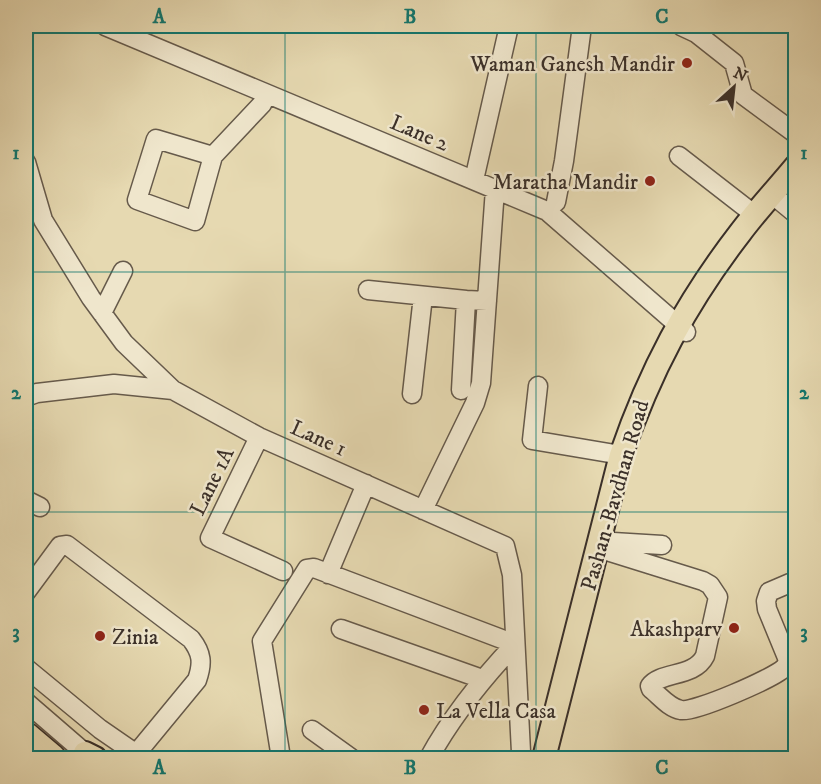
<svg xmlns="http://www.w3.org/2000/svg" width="821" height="784" viewBox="0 0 821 784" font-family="'IM FELL DW Pica',serif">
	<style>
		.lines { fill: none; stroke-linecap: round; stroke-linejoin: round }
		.minor-casing { stroke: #665a4b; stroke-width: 21 }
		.major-casing { stroke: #3b3029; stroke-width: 26 }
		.highway-casing { stroke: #3b3029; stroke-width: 30 }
		.path { stroke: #3b3029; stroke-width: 2; stroke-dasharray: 4.5 3; stroke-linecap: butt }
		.minor { stroke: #efe6cc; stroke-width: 18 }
		.major { stroke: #e6d9b1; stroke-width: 22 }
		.highway { stroke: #e6d9b1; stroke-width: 27 }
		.grid { fill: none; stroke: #0f766e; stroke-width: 1.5; stroke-opacity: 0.55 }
		.poi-dot { fill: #8f2418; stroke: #efe6cc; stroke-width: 2 }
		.labels { text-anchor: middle; stroke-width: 5; stroke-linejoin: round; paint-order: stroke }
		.poi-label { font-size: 22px; fill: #3b3029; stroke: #efe6cc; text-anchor: end }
		.street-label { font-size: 22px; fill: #3b3029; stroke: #efe6cc }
		.neatline { fill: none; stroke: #0f766e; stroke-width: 2 }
		.grid-label { font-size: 20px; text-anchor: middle; font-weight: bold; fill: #0f766e }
	</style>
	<rect width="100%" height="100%" fill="#e6d9b1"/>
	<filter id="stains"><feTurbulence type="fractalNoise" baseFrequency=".00333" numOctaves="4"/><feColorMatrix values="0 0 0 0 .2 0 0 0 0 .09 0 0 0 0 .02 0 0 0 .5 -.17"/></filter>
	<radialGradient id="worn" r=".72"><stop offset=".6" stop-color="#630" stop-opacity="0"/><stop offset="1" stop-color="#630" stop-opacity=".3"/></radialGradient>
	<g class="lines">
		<g class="minor-casing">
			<path id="minor" d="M105 26 547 211 686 332
				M681 26 696 33 734 63 743 95 796 134
				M26 28V26
				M213 156 156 139 137 200 195 221 213 156 262 104 267 94
				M679 156 755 215
				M26 162 43 220 91 298 124 343 173 390 259 437 505 546 512 575 521 752 523 758
				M474 180 509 26
				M779 200 796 214
				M556 202 564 161 582 26
				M368 290 466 300
				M102 313 123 271
				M538 386 532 440 621 455
				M461 390 466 300 487 301
				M412 394 423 296
				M26 397 37 393 114 384 173 390
				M259 437 210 538 283 571
				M26 500 40 507
				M423 510 475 403 481 383 495 189
				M613 542 662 545
				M610 552 703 581 710 585 718 597 705 656C694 678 661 671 650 686L651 689C660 696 669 708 681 710 694 713 774 678 784 668 787 665 787 664 788 660L767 609 766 601 769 592 790 583
				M328 574 366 484
				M26 592 60 546 67 545 191 639C202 653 203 663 197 680L136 754
				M341 629 482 679
				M26 668 100 729 142 758
				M26 702 85 753
				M312 730 351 758
				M281 758 262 641 307 569 314 568 515 644
				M429 758C452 716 482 679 515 644"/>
		</g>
		<g class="major-casing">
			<path id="major" d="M85 753 95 758
				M544 758 621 455C650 371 686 303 740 233 757 210 777 189 796 166"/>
		</g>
		<g class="highway-casing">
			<path id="highway" d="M26 736 52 758"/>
		</g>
		<path class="path" d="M81 26 90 29"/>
		<use href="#minor" class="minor"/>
		<use href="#major" class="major"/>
		<use href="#highway" class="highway"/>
	</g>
	<path class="grid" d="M285 26V758M536 26V758M26 272H796M26 512H796"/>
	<g class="poi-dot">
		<circle cx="687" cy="63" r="6"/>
		<circle cx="650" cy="181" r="6"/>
		<circle cx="734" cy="628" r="6"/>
		<circle cx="100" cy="636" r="6"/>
		<circle cx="424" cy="710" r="6"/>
	</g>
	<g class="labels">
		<g class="poi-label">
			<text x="675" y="71">Waman Ganesh Mandir</text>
			<text x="638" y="189">Maratha Mandir</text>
			<text x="722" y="636">Akashparv</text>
			<text x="112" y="644" text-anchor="start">Zinia</text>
			<text x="436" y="718" text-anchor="start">La Vella Casa</text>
		</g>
		<g class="street-label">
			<text transform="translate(420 132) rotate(23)" y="8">Lane 2</text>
			<text transform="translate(319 437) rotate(24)" y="8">Lane 1</text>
			<text transform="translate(211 481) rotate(-64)" y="8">Lane 1A</text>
			<text transform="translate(614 495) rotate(-74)" y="8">Pashan-Bavdhan Road</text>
		</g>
	</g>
	<rect width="821" height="784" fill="none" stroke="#e6d9b1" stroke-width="66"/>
	<g transform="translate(734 87) rotate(27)" stroke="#efe6cc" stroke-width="4.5" paint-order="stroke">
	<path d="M0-4.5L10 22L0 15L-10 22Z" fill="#3b3029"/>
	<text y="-9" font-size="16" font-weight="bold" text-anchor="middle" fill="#3b3029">N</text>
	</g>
	<rect x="33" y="33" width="755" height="718" class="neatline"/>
	<g class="grid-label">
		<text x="159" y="23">A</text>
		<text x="410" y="23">B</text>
		<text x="662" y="23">C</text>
		<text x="16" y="159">1</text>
		<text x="804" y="159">1</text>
		<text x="16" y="399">2</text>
		<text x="804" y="399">2</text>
		<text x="16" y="638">3</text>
		<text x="804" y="638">3</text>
		<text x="159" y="774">A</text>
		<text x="410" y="774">B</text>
		<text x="662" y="774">C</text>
	</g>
	<rect width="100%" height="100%" filter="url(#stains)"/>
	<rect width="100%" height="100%" fill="url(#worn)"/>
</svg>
